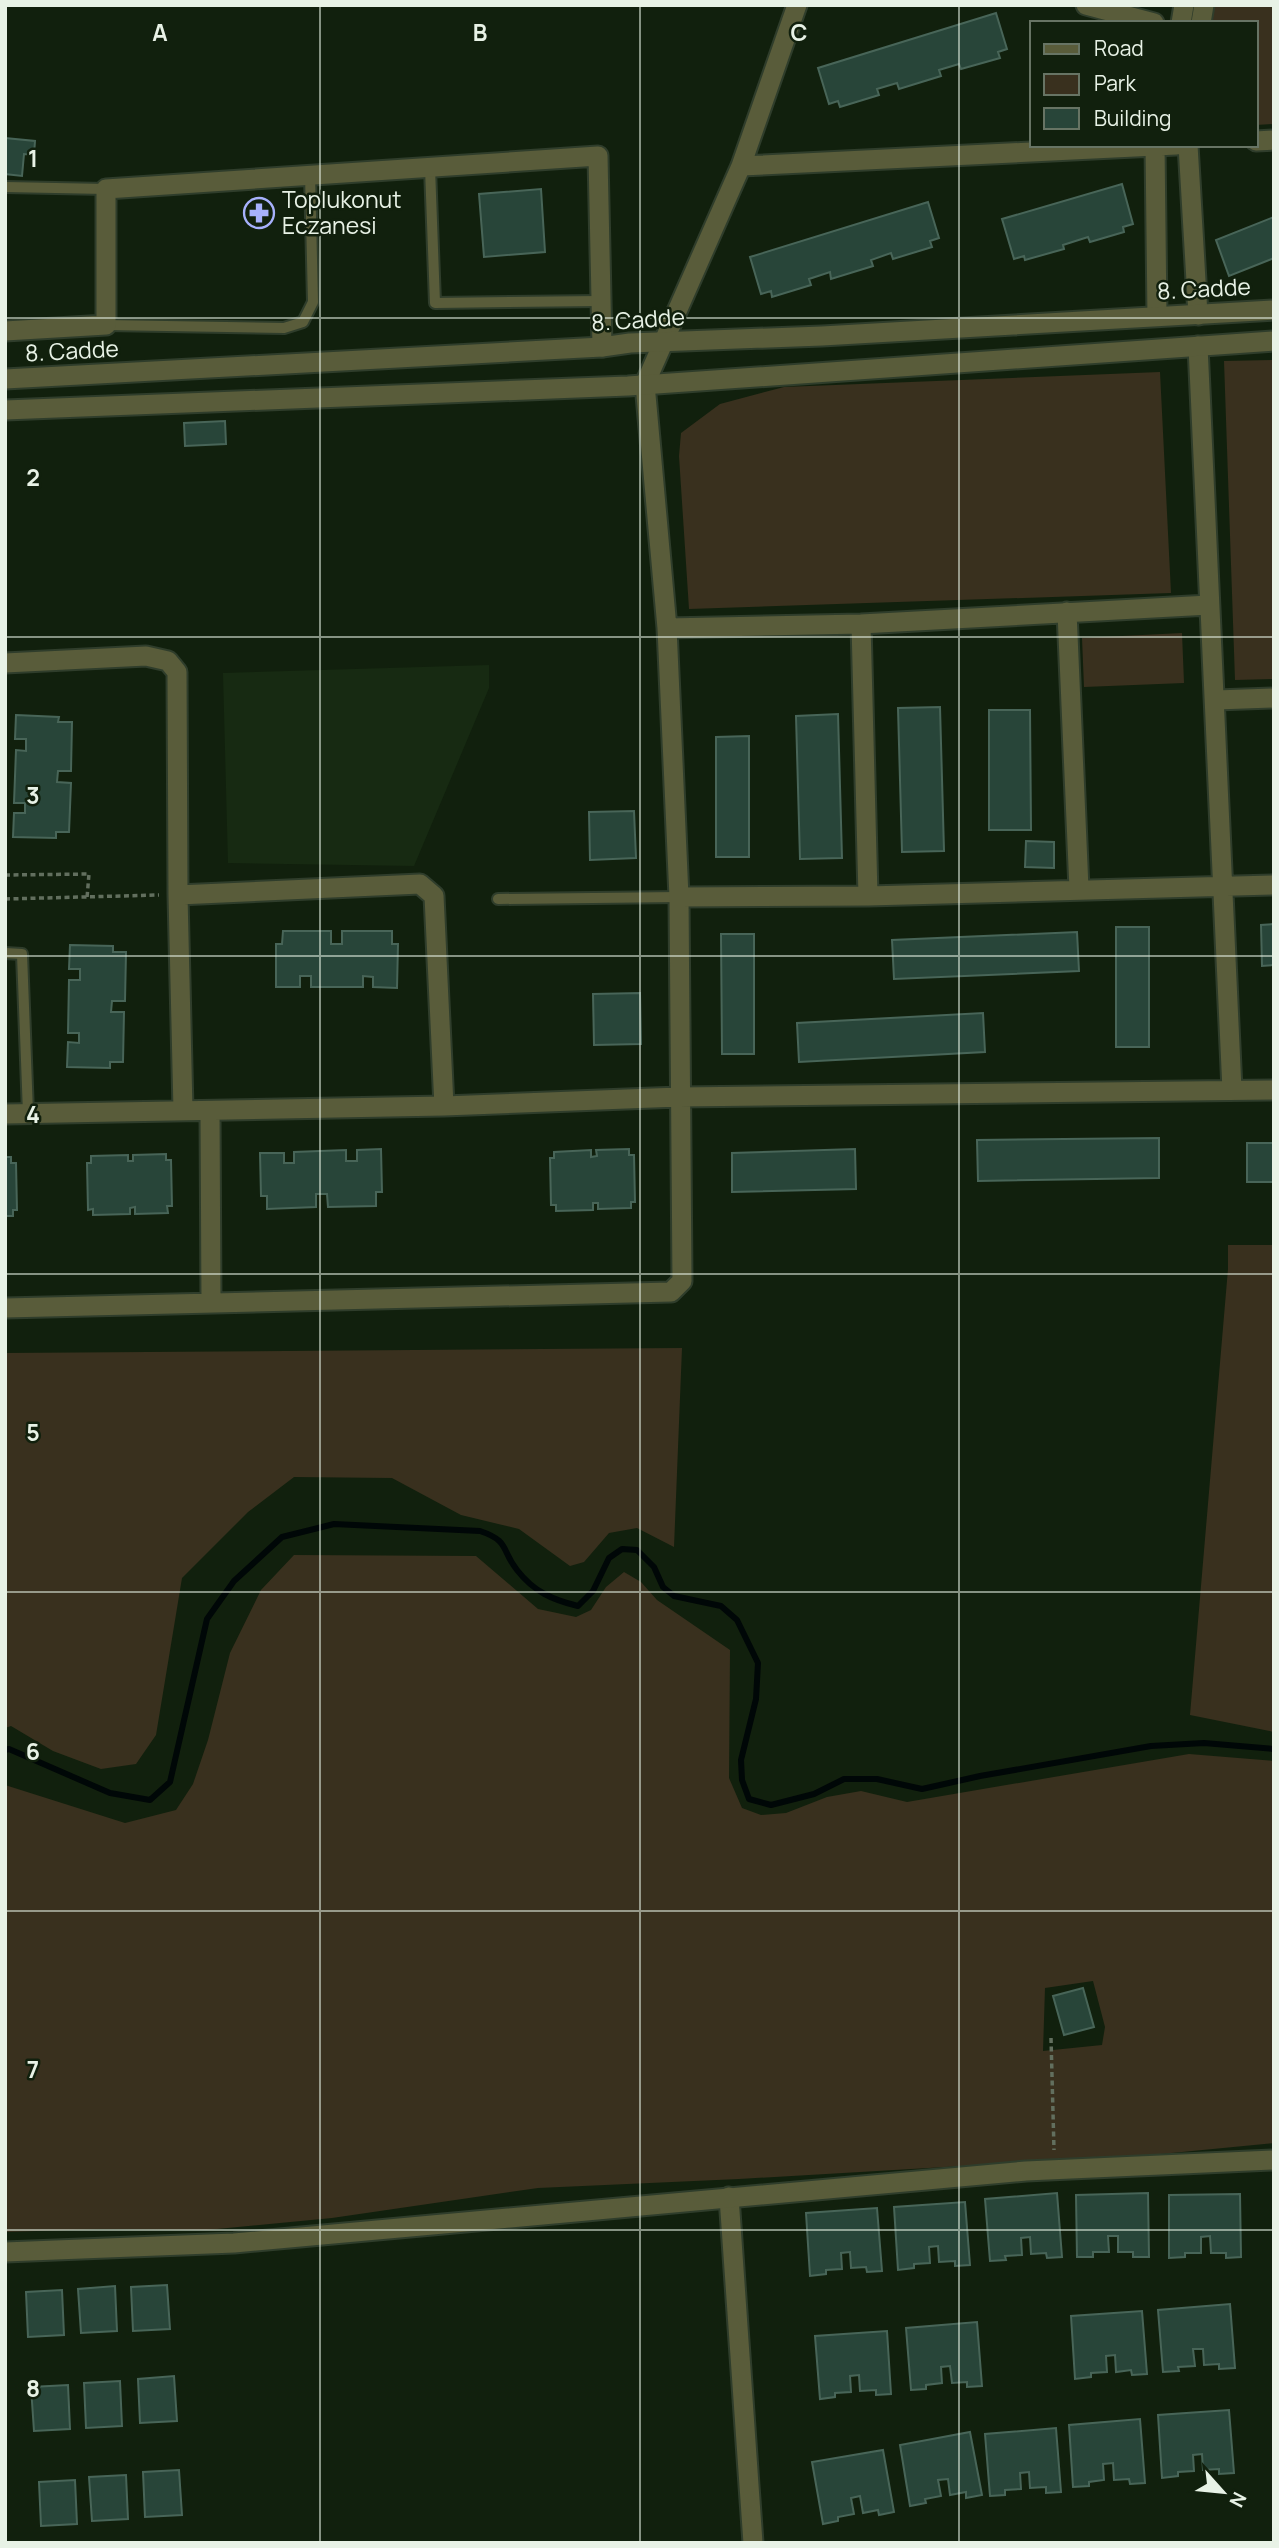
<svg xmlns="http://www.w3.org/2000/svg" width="1279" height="2548" viewBox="0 0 1279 2548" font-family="Manrope,sans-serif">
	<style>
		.built { fill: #172a12 }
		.green { fill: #39301e; fill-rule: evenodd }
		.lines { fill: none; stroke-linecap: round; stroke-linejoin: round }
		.stream { stroke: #000707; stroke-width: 6 }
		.building { fill: #284539; stroke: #486558; stroke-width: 2 }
		.service-casing { stroke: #2f3d2b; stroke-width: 14 }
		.minor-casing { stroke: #2f3d2b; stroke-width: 23 }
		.tertiary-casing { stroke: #2f3d2b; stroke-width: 23 }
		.path { stroke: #626f5e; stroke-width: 3.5; stroke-dasharray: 5 3.5; stroke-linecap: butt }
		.service { stroke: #595c3a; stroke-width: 10 }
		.minor { stroke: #595c3a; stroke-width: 19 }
		.tertiary { stroke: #595c3a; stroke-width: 19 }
		.grid { fill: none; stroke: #e8f2e6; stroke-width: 2; stroke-opacity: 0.55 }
		.labels { text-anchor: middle; stroke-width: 5; stroke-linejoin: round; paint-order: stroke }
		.poi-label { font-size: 23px; fill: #e8f2e6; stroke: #11200d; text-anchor: start }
		.street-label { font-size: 23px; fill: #e8f2e6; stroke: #11200d }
		.grid-label { font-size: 23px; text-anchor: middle; font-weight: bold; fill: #e8f2e6; stroke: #11200d; stroke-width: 5; stroke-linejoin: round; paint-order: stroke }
	</style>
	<rect width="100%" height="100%" fill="#11200d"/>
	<path class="built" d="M489 665V688L414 866 228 863 223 673Z"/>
	<path class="green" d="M1213 5H1274V124L1256 125V23H1211Z
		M1274 360V679L1235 680 1224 361Z
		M1160 372 1171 593 689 609 679 456 681 433 720 404 784 387Z
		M1182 633 1184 683 1084 687 1082 638Z
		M1228 1245H1274V1732L1190 1715 1228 1269Z
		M682 1348 674 1547 637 1528 609 1533 584 1562 570 1566 519 1529 461 1515 392 1478 294 1477 248 1512 182 1578 156 1735 136 1764 101 1769 53 1751 11 1726 5 1728V1353Z
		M294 1555 476 1556 538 1609 576 1617 591 1610 606 1587 624 1572 641 1582 657 1600 730 1650 729 1778 742 1808 761 1815 786 1813 827 1797 861 1791 907 1802 1189 1754 1274 1761V2143L1151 2155 739 2179 538 2188 332 2218 207 2230 100 2229 5 2232V1785L125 1823 176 1810 193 1784 208 1740 230 1653 261 1590ZM1093 1981 1105 2027 1102 2045 1043 2051 1045 1988Z"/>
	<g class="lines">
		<path class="stream" d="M5 1750 9 1749 110 1793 150 1800 170 1782 207 1619 234 1581 282 1537 334 1524 480 1531C510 1541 501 1550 517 1570 534 1592 553 1600 578 1606L593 1591 609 1558 622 1549 637 1550 654 1567 663 1587 674 1596 721 1606 737 1620 758 1663 756 1699 741 1760 742 1780 749 1799 771 1805 814 1794 844 1779H877L922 1789 980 1776 1151 1746 1204 1743 1274 1749"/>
	</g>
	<path class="building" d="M996 13 1007 49 998 52 1000 58 961 69 959 64 939 70 941 76 899 89 897 83 877 89 879 95 840 107 838 101 829 104 818 68Z
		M5 138 35 141 34 155 24 154 22 176 5 174Z
		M1122 184 1133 224 1123 227 1124 232 1090 242 1088 237 1063 245 1064 249 1025 260 1024 256 1014 259 1002 219Z
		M541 189 545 252 484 257 479 194Z
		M928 202 939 238 930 241 932 247 893 259 891 253 871 260 873 266 831 279 830 272 809 279 811 285 772 297 771 291 761 294 750 257Z
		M1274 217V258L1229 276 1216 240Z
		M225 421 226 444 185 446 184 423Z
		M940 707 944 851 902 852 898 708Z
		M989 710H1030L1031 830H989Z
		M838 714 842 858 800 859 796 716Z
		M16 715 59 717 58 722H72L71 771H58L57 782 71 783 69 832H56V838L13 837 14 813H25V803H14L16 750 26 751V739H15Z
		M749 736V857H716V737Z
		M634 811 636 858 590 860 589 812Z
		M1026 841 1054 842V868L1025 867Z
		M1274 924V965L1262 966 1261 925Z
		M1116 927H1149V1047H1116Z
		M283 931H331V944H342V931H392V944H398L397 988 373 987V977L363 976V987H311V976H300V987H276V944H282Z
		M1077 932 1079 971 894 979 892 940Z
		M721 934H754V1054H722Z
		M70 945 113 946V952H126L125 1001H112L111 1012H124L123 1062H110V1068L67 1067 68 1042 79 1043V1033H68L69 980H80V969H69Z
		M640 993 641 1044 594 1045 593 994Z
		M983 1013 985 1052 799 1062 797 1023Z
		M1159 1138V1178L978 1181 977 1140Z
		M1247 1143H1274V1182H1247Z
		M381 1149 382 1192H376V1206L328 1207 327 1194H316V1207L267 1209V1196H261L260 1153H284V1163H294V1152L346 1150V1161H357V1150Z
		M629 1149V1155H634L635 1202H631V1208L598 1209V1203H593V1210L556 1211V1205H551L550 1158H554V1152L591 1150V1157L597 1156 596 1150Z
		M855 1149 856 1189 732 1192V1153Z
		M166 1154V1160H171L172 1206H167L168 1213 135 1214V1207L130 1208V1214L93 1215V1209L88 1210 87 1163H91V1156L128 1155V1161H133V1155Z
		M5 1157H11V1163H16L17 1210H13V1216H5Z
		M1083 1988 1094 2027 1064 2035 1053 1996Z
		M1057 2193 1062 2257 1047 2258 1046 2253 1031 2254 1030 2237 1021 2238 1022 2255 1005 2256 1006 2260 990 2261 985 2199Z
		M1148 2193 1149 2257H1133V2252H1118V2236H1108L1109 2252H1093V2257H1077L1076 2195Z
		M1240 2194 1241 2257 1226 2258V2253H1211L1210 2236 1201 2237V2253H1185V2257L1169 2258V2195Z
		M965 2202 970 2265 955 2266V2261L939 2262 938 2246 929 2247 930 2263 914 2264V2268L898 2270 894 2207Z
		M877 2208 882 2271 867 2272 866 2267 851 2268 850 2252 841 2253 842 2269 826 2270V2274L810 2276 806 2213Z
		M167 2285 170 2329 133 2331 131 2287Z
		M115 2286 117 2331 81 2333 78 2289Z
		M62 2290 64 2335 28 2337 26 2292Z
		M1230 2304 1235 2368 1219 2369V2364L1204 2365 1203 2349H1193L1195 2366 1178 2367 1179 2371 1163 2372 1158 2310Z
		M1142 2311 1147 2374 1132 2375 1131 2370 1116 2372 1115 2355 1106 2356 1107 2372 1091 2373V2377L1075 2379 1071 2316Z
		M977 2322 982 2386 967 2387V2382L952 2383 950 2366 941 2367 942 2383 926 2385V2389L911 2390 906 2328Z
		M887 2331 891 2394 876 2395V2390L860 2391 859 2375 850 2376 851 2392 835 2393V2397L820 2399 815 2336Z
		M174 2376 177 2421 140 2423 138 2379Z
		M120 2381 122 2426 86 2428 84 2383Z
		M68 2385 70 2429 34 2431 31 2387Z
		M1229 2410 1234 2473 1219 2474V2469L1203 2470 1202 2454 1193 2455 1194 2471 1178 2472V2476L1162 2478 1158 2415Z
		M1140 2419 1145 2483 1130 2484 1129 2479 1114 2480 1113 2463 1103 2464 1104 2480 1089 2482V2486L1073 2487 1069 2425Z
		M1056 2428 1061 2492 1046 2493V2487L1030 2488 1029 2472 1020 2473 1021 2489 1005 2490V2495L990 2496 985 2434Z
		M970 2432 982 2495 966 2498V2492L950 2495 948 2479 938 2480 941 2496 925 2499 926 2503 910 2506 900 2445Z
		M883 2450 894 2512 879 2515 878 2510 863 2513 860 2496 851 2498 854 2514 838 2517V2521L823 2524 812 2462Z
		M179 2470 182 2515 145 2517 143 2472Z
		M126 2475 128 2519 92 2521 89 2477Z
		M75 2480 77 2524 41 2526 39 2482Z"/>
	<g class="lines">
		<g class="service-casing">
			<path id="service" d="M430 168 435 303 600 301
				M5 187 106 189
				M106 325 284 328 303 322 313 302 310 174
				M498 899 679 897
				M5 953 22 954 28 1113"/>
		</g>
		<g class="minor-casing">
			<path id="minor" d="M1086 5 1154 23
				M1181 23 1184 5
				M1201 23 1204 5
				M1256 141 1274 140
				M1155 145 1157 316
				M1188 145 1198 315
				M741 166 1176 145
				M5 331 106 325V189L598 156 602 347
				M1198 346 1232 1090
				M1067 612 1079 889
				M861 624 868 896
				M667 628 861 624 1209 605
				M5 663 146 656 168 661 177 672 178 895 183 1110
				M1216 700 1274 698
				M178 895 420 884 434 896 444 1106
				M679 897 868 896 1274 885
				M210 1112 211 1302
				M5 1114 444 1106 679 1097 1274 1090
				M5 1308 671 1292 682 1281 679 897 667 628 645 384 741 166 797 5
				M729 2197 753 2543"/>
		</g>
		<g class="tertiary-casing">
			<path id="tertiary" d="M5 379 602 347 630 343 822 336 1274 310
				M5 410 628 386 1274 341
				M5 2252 234 2243 1026 2171 1274 2160"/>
		</g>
		<path class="path" d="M5 875 89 874 87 898
			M5 899 159 895
			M1051 2038 1054 2150"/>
		<use href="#service" class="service"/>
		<use href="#minor" class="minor"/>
		<use href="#tertiary" class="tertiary"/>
	</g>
	<path class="grid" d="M320 5V2543M640 5V2543M959 5V2543M5 318H1274M5 637H1274M5 956H1274M5 1274H1274M5 1592H1274M5 1911H1274M5 2230H1274"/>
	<defs>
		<g id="pharmacy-ring" transform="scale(1.575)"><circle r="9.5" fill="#11200d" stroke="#a7b1fc" stroke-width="1.5"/><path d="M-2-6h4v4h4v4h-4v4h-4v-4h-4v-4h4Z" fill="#a7b1fc"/></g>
	</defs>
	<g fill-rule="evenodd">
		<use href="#pharmacy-ring" x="259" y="213"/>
	</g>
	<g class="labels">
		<g class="poi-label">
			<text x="282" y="208">Toplukonut<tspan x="282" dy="26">Eczanesi</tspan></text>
		</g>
		<g class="street-label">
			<text transform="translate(1204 289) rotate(-3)" y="8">8. Cadde</text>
			<text transform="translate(638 320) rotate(-4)" y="8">8. Cadde</text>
			<text transform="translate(72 351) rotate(-3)" y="8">8. Cadde</text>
		</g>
	</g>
	<g class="grid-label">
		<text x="160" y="41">A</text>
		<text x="480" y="41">B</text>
		<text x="799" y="41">C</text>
		<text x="33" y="167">1</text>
		<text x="33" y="486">2</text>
		<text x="33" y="804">3</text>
		<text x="33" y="1123">4</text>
		<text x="33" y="1441">5</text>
		<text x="33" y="1760">6</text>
		<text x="33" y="2078">7</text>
		<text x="33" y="2397">8</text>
	</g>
	<rect width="1279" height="2548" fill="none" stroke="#e8f2e6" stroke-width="14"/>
	<rect x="1030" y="21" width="228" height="126" fill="#11200d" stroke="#677464" stroke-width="2"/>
	<rect x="1044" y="44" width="35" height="10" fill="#595c3a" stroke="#677464" stroke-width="2"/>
	<text x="1094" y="56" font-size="21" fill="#e8f2e6">Road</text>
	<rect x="1044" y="74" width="35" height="21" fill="#39301e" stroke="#677464" stroke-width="2"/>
	<text x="1094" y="91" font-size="21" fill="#e8f2e6">Park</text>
	<rect x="1044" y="108" width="35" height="21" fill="#284539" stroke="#677464" stroke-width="2"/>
	<text x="1094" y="126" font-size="21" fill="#e8f2e6">Building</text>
	<g transform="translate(1223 2492) rotate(117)" stroke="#11200d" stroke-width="5" paint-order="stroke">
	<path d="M0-5L12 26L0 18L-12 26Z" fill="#e8f2e6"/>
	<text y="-10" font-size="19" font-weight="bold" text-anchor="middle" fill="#e8f2e6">N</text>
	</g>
</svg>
